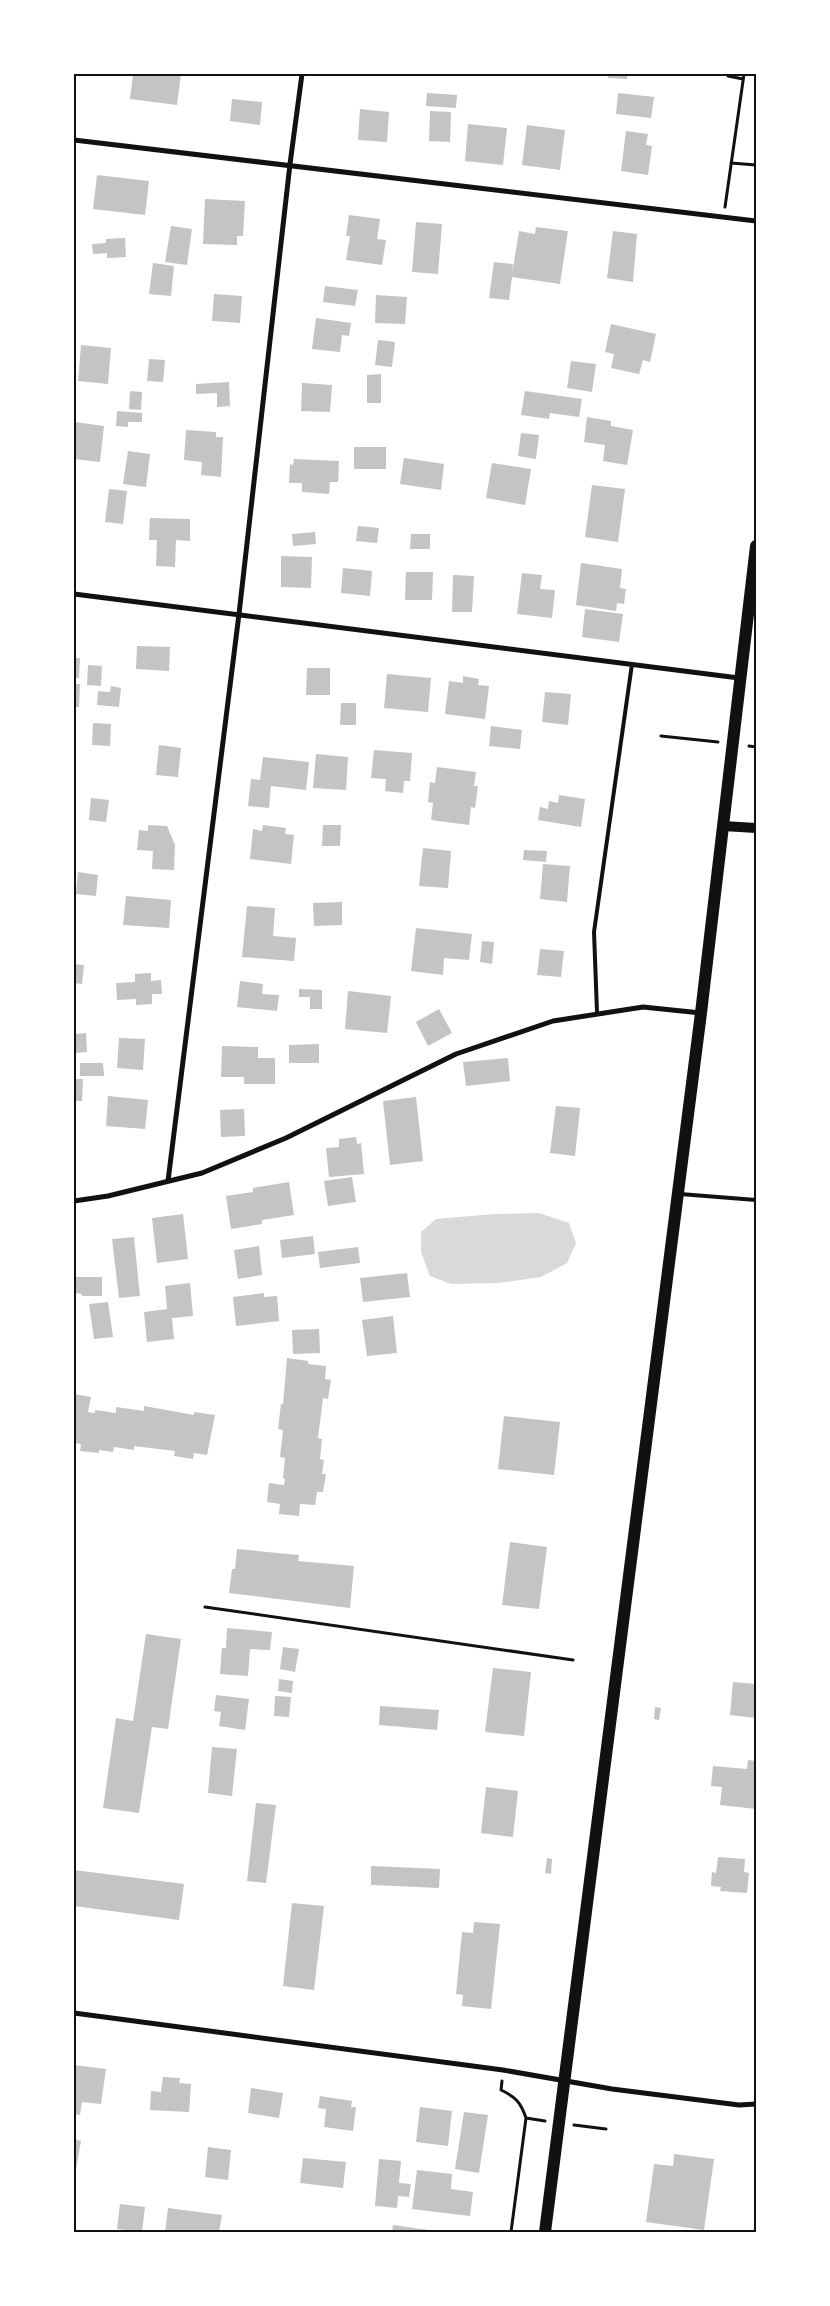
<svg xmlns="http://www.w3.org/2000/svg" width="830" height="2306" viewBox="0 0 830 2306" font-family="Raleway,sans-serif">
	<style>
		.water { fill: #d9d9d9 }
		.building { fill: #c4c4c4 }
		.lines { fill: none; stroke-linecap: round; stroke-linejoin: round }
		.path { stroke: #111; stroke-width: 3 }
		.service { stroke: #111; stroke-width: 4 }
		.minor { stroke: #111; stroke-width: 5 }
		.secondary { stroke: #111; stroke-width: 10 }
		.primary { stroke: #111; stroke-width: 12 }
		.neatline { fill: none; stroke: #111; stroke-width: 2 }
	</style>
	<rect width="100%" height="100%" fill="#fff"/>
	<path class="water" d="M539 1213 569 1223 576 1243 567 1263 541 1277 499 1283 451 1284 430 1276 421 1252V1232L436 1219 494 1214Z"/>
	<path class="building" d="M133 74H181L177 105 130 99Z
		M608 74H628L627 79 608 78Z
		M427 93 457 95 456 108 426 106Z
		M618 93 654 97 651 118 616 114Z
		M232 99 262 102 260 125 230 121Z
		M360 109 389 112 387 142 358 140Z
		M430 111 451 112 450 142 429 141Z
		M468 124 507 128 503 165 465 161Z
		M527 125 565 130 560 170 522 165Z
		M626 131 648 134 646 145 652 146 648 175 621 171Z
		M97 175 149 181 145 215 93 209Z
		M205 199 245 201 243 236H237V245L203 244Z
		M349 215 380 219 377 239 386 240 382 265 346 260 350 236H346Z
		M416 222 442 224 438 274 412 272Z
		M171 226 192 229 187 265 165 262Z
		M536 227 568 231 560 284 512 277 509 300 489 298 494 262 513 264 512 274 519 231 535 234Z
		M613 231 637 234 633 282 607 278Z
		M125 238 126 257 107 258V253L93 254 92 244 106 243V239Z
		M153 263 174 266 171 296 149 294Z
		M325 286 358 290 355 306 323 302Z
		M214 294 242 296 240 323 212 321Z
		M376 295 407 297 405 324 375 323Z
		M316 318 351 323 349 336 342 335 340 352 312 349Z
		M611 324 656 334 650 362 643 360 639 374 611 368 614 354 605 352Z
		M378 340 395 342 392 367 375 365Z
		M81 345 111 348 108 384 78 381Z
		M149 359 165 360 163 382 147 381Z
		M571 361 596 364 592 392 567 388Z
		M381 374V403H367V375Z
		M229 382 230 406 217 407V393L196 394V384Z
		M302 383 332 385 330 412 301 411Z
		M130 391 142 392 141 410 129 409Z
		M525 391 582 399 579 417 550 413 549 419 521 415Z
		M117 411 142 413V422H128V427L116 426Z
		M587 417 611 421V426L633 430 627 465 603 461 605 445 584 442Z
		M75 422 104 426 100 462 74 459Z
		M186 430 216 432V437H223L221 477 201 475 202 462 184 460Z
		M521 433 539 435 536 459 518 456Z
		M354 447H386V469H354Z
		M128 451 150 454 146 487 123 484Z
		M404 458 444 464 441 490 400 484Z
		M294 459 339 461 338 482H330L329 494 302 492V483H289L290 464 293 465Z
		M492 463 531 469 525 505 486 498Z
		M592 485 625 489 618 542 585 537Z
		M109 489 127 491 123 524 105 522Z
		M150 518 190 519V541L176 540 175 567 156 566 157 540H149Z
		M358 526 379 528 377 543 356 541Z
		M315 532 316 544 293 546 292 534Z
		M411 534H430V549H410Z
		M281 556 312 557 311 588 281 587Z
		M581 563 622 569 620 588 626 589 624 604 617 603 616 611 576 605Z
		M343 568 372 571 370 596 341 593Z
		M406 572H433L432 600H405Z
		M522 573 542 575 540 589 555 590 552 618 517 614Z
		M453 575 474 576 472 612H452Z
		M585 609 623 614 619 642 582 637Z
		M137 646 170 647 169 671 136 669Z
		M74 658H80L79 678H74Z
		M88 665 102 666 101 686 87 685Z
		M307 668H330V695H306Z
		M387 674 431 678 428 712 384 708Z
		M463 676 479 679 478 685 489 686 485 719 445 714 449 681 463 683Z
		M74 684H80L79 707H74Z
		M111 686 121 688 119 707 97 705 98 691 110 692Z
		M545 692 571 694 568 725 542 722Z
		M341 703H356V725H340Z
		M93 723 111 724 110 746 92 745Z
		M491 726 522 730 520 749 489 746Z
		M159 745 181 748 178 777 156 775Z
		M374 750 412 753 410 781H404L403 793 385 791 386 779 371 778Z
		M316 754 348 757 346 790 313 788Z
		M263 757 309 762 306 790 271 786 269 808 248 806 251 779 260 780Z
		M437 767 476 772 474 786H478L475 808 471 807 469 825 431 820 433 803 428 802 430 782 435 783Z
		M559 795 585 799 581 827 538 820 540 807 548 809 549 801 558 803Z
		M91 798 109 800 106 822 89 820Z
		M148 825 167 826 175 845 174 870 152 869 153 851 137 850 139 830 148 831Z
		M263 825 286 828 285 834 294 835 291 864 250 859 253 829 262 831Z
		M323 825H341L340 846H322Z
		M423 848 451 851 448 888 419 886Z
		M524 850 547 851 546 862 523 860Z
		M543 864 570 866 567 902 540 899Z
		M78 872 98 875 96 896 76 894Z
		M126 896 171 900 169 928 123 925Z
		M342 902V925L314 926 313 903Z
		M247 906 275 908 273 936 296 938 294 961 242 957Z
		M416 928 472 934 469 960 444 958 443 975 411 971Z
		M482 941 494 942 492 964 480 962Z
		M540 949 564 951 561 977 537 975Z
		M74 964 84 965 82 984 74 983Z
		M151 973V981L161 980 162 994H152V1004L136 1005V999L117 1000 116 983 135 982V974Z
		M240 981 263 984 262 994 279 995 277 1011 237 1007Z
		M299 989 322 990V1009H310V997H299Z
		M348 991 391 996 387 1033 345 1029Z
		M439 1009 452 1033 428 1046 416 1022Z
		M86 1033 87 1052 76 1053 74 1034Z
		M119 1038 145 1039 143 1070 117 1068Z
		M319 1044V1063H289V1045Z
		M222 1046 258 1047V1058H275V1084H244V1077H221Z
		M508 1058 510 1081 466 1086 463 1062Z
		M80 1063H103L104 1076H80Z
		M74 1079H83L82 1101H74Z
		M108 1096 148 1100 145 1129 106 1126Z
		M416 1097 423 1161 390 1165 383 1101Z
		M556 1106 580 1108 575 1156 550 1153Z
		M244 1109 245 1136 221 1137 220 1110Z
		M356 1137 357 1144 361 1143 364 1174 329 1177 326 1148 339 1147V1139Z
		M352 1177 356 1202 328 1206 324 1181Z
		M289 1182 294 1215 262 1220V1224L231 1229 226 1196 253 1192V1188Z
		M183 1214 188 1259 157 1263 152 1218Z
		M313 1236 315 1254 282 1258 280 1240Z
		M134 1237 140 1296 119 1298 112 1239Z
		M259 1246 262 1275 238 1279 234 1250Z
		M358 1247 360 1263 320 1268 318 1252Z
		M407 1273 410 1297 363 1302 360 1278Z
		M74 1277H102V1296H82V1294L74 1293Z
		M190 1283 193 1316 172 1318 174 1339 147 1342 144 1312 167 1309 165 1286Z
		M264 1293V1297L277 1296 279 1321 236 1326 233 1297Z
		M108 1302 113 1337 94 1339 89 1304Z
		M393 1316 397 1353 367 1356 362 1320Z
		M319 1329 320 1353 293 1354 292 1330Z
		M287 1358 308 1361V1364L326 1366 325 1379 331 1380 328 1399 323 1398 318 1438 322 1439 320 1459 324 1460 322 1474H326L323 1492H317L315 1505 300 1504 299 1516 279 1514 280 1504 267 1502 269 1483 284 1485 285 1479 283 1478 285 1458 280 1457 283 1430 278 1429 281 1404H283Z
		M74 1394 91 1397 88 1412 95 1413V1410L116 1413V1407L144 1411V1406L194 1415V1412L215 1415 207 1455 194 1453 193 1459 174 1456 175 1451 134 1446V1450L114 1447 113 1452 99 1450V1453L80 1451 81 1444 74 1443Z
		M504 1416 560 1422 554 1475 498 1469Z
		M510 1542 547 1547 539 1609 502 1605Z
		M237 1549 299 1555 298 1561 354 1566 350 1608 229 1593 232 1569H235Z
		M227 1628 272 1632 270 1650 250 1649 248 1676 220 1674 222 1648H226Z
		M146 1634 181 1639 168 1729 152 1727 139 1813 103 1808 116 1718 133 1721Z
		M283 1647 299 1649 295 1672 280 1669Z
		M493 1668 531 1672 524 1736 485 1732Z
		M279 1679 293 1681 292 1693 278 1691Z
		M733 1682 756 1684V1718L730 1715Z
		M216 1695 249 1699 245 1730 219 1726 221 1712 214 1711Z
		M275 1696 291 1697 289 1717 274 1716Z
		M380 1706 439 1710 437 1730 379 1725Z
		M655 1707 661 1708 659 1720 654 1719Z
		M212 1747 237 1749 232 1796 208 1793Z
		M748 1760 756 1761V1809L720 1805 722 1787 711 1786 713 1766 747 1769Z
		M486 1787 518 1791 513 1837 481 1833Z
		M256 1803 276 1805 266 1883 247 1881Z
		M718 1857 745 1859 744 1872 749 1873 747 1893 720 1891 721 1887 711 1886 712 1872 716 1873Z
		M547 1858 552 1859 551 1874 545 1873Z
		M371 1866 440 1869 439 1888 371 1885Z
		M74 1870 184 1884 179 1920 74 1906Z
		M292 1903 324 1906 314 1990 283 1986Z
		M474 1922 500 1924 491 2009 462 2006 463 1995 456 1994 462 1932 473 1933Z
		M74 2065 106 2069 101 2104 82 2102 80 2115 74 2114Z
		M163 2077 180 2078 179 2083 191 2084 189 2112 150 2110 151 2091 161 2092Z
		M251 2088 283 2093 279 2118 248 2113Z
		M320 2096 352 2101 351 2107H356L353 2131 324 2127 326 2109 318 2108Z
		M420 2107 452 2111 448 2146 416 2142Z
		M464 2112 488 2115 479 2173 455 2169Z
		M74 2139 81 2141 75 2175H74Z
		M208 2147 231 2150 228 2180 205 2177Z
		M674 2154 714 2159 704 2230 646 2222 654 2164 673 2166Z
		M303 2158 346 2162 343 2188 300 2183Z
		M379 2159 401 2161 399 2183 411 2184 409 2197 398 2196 397 2208 375 2206Z
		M417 2170 452 2174 451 2189 473 2192 470 2216 412 2209Z
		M120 2204 145 2207 142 2232 117 2229Z
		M168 2208 222 2215 219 2232H165Z
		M393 2225 429 2230V2232H392Z"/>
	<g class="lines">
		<path class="path" d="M728 76 743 79
			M731 163 756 165
			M725 207 744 74
			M661 736 718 742
			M749 746 756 747
			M205 1607 573 1660
			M502 2081 501 2090C516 2097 521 2103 526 2118L511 2232
			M526 2118 545 2121
			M574 2125 606 2129"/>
		<path class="service" d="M597 1012 594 932 632 664
			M680 1194 756 1200"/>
		<path class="minor" d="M74 140 756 221
			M74 594 739 678
			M168 1181 239 614 290 164 302 74
			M74 1201 108 1196 202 1173 286 1138 456 1054 553 1021 643 1007 701 1013
			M74 2013 503 2070 612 2089 739 2105 756 2104"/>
		<path class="secondary" d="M723 826 756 828"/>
		<path class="primary" d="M545 2232 701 1013 756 546"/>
	</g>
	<rect width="830" height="2306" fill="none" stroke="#ffffff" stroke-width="150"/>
	<rect x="75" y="75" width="680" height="2156" class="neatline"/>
</svg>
